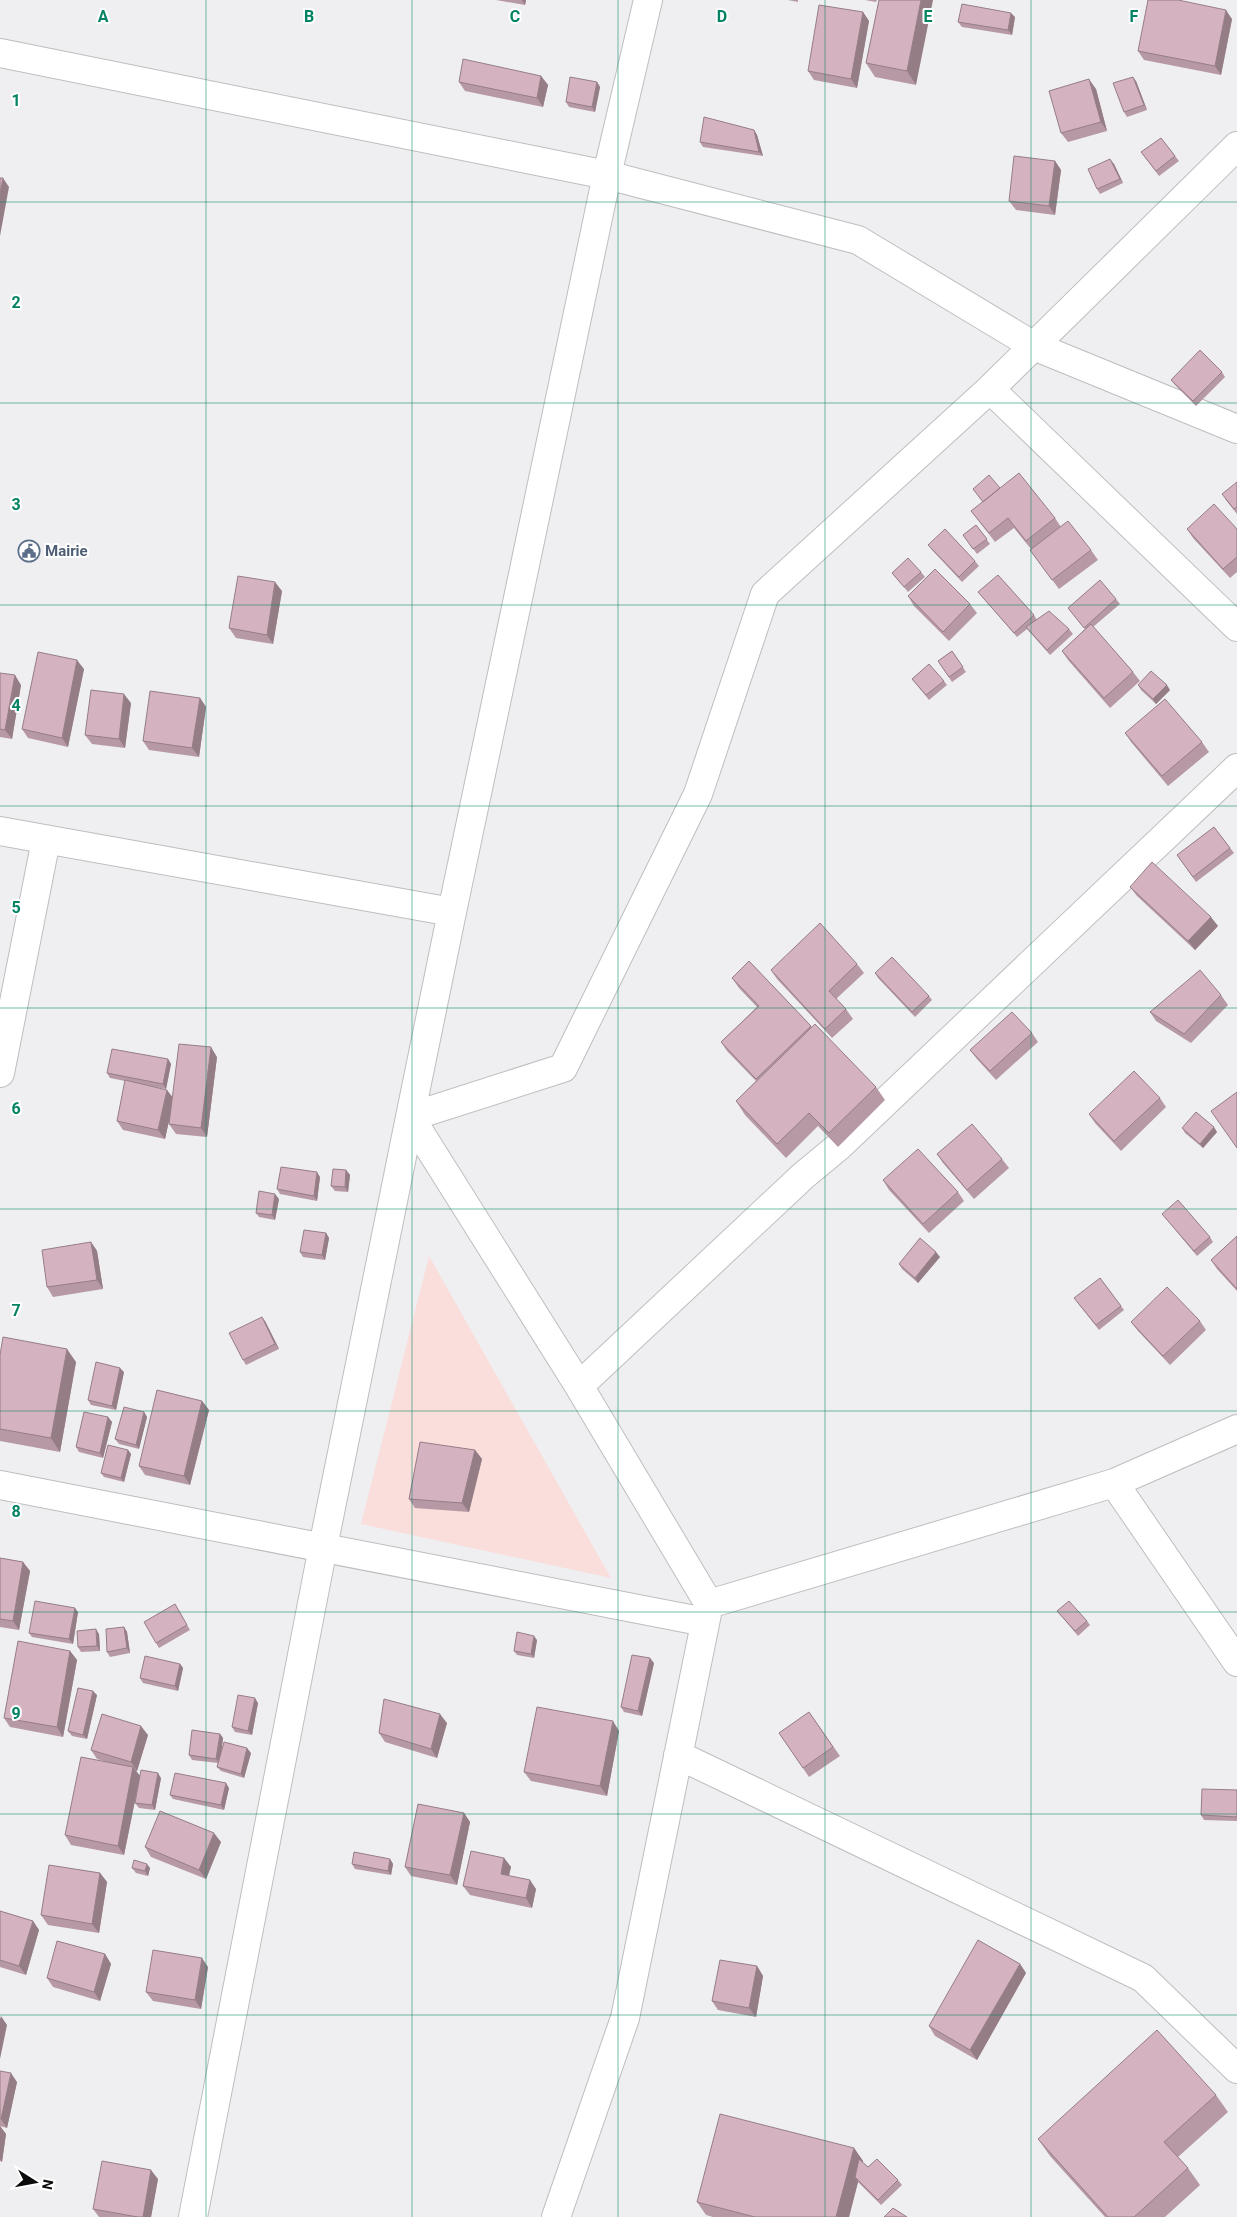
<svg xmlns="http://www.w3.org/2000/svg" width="1237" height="2217" viewBox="0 0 1237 2217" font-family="Roboto,sans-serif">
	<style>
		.education { fill: #f9dedc }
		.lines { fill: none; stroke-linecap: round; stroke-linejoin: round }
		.minor-casing { stroke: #bebec0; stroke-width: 30 }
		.minor { stroke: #fff; stroke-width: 28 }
		.wall { fill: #b799a5 }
		.shaded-wall { fill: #957d86 }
		.building { fill: #d5b2c0; stroke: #957d86 }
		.grid { fill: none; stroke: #038364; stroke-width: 1; stroke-opacity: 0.55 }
		.labels { text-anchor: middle; stroke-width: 4; stroke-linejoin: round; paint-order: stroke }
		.service-label { font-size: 15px; font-weight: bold; fill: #4e5e75; stroke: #fff; text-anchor: start }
		.grid-label { font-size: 16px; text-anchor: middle; font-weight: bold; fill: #038364; stroke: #fff; stroke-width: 4; stroke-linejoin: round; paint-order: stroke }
	</style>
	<rect width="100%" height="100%" fill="#efeff1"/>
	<path class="education" d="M429 1256 611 1578 361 1524Z"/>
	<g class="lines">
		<g class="minor-casing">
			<path id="minor" d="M0 53 607 175 858 240 1034 346 1237 429
				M990 389 1237 627
				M0 831 452 912 410 1117 579 1386 709 1604
				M452 912 607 175 648 0
				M0 1073 46 840
				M579 1386 803 1176 838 1147 1237 768
				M1114 1483 1237 1662
				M0 1485 705 1622
				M678 1755 1143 1978 1237 2069
				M193 2217 323 1547 410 1117 563 1068 698 794 765 594 990 389 1237 146
				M556 2217 625 2018 709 1604 1114 1483 1237 1429"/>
		</g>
		<use href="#minor" class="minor"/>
	</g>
	<path class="wall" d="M496 0H526L525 5Z
		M788 0H798V2Z
		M865 0H877L876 2Z
		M879 0 916 85 875 77 866 63Z
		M863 12 869 21 857 88 814 80 808 71Z
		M1015 17 1012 35 962 27 958 22Z
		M1232 19 1221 75 1144 60 1138 51Z
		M541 76 548 85 543 107 465 91 459 82Z
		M1136 81 1147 110 1127 117 1124 112Z
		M597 82 600 87 595 112 569 107 566 102Z
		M1096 89 1107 131 1068 142 1061 133Z
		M754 130 757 135 763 156 703 147 700 142Z
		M1161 138 1179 161 1159 176 1141 152Z
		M1055 161 1061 170 1055 215 1016 210 1009 201Z
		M1114 164 1123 183 1100 194 1097 189Z
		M1222 372 1225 377 1196 406 1174 384 1171 380Z
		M1237 482V514L1225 499Z
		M1000 488 1055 518 1061 527 1091 550 1098 560 1059 589 1030 550 1031 549 1014 528 995 542 971 511 983 502 973 489Z
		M976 525 990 544 977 554 963 535Z
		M1187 529H1237V572L1230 578 1193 538Z
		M928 545 975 561 979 566 962 582 932 550Z
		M921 572 925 577 908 592 892 573Z
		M282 591 273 644 236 638 229 628Z
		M978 592 1034 615 1037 620 1069 629 1073 634 1050 655 1027 629 1017 637Z
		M908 596 970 604 977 613 949 641 914 606Z
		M1116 599 1120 604 1093 627 1133 672 1140 681 1110 708 1068 660 1062 651 1085 629 1068 608Z
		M952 651 966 672 952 682 938 661Z
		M84 669 68 747 28 738 22 729Z
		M0 673 21 685 12 739 0 737Z
		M912 679 944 681 947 685 929 700Z
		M1138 685 1170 690 1156 704 1141 690Z
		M200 698 206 707 199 757 149 750 143 741Z
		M131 703 125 748 92 744 85 735Z
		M1125 733 1202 742 1209 752 1168 786 1131 742Z
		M1214 827 1234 853 1196 882 1177 855Z
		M1130 887 1218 926 1195 950 1137 896Z
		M749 961 812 1027 876 1087 885 1100 838 1147 818 1126 786 1158 745 1115 736 1101 756 1081 727 1051 721 1042 757 1007 739 988 732 978Z
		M857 964 864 973 836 999 846 1009 853 1019 832 1038 777 979 771 970Z
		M875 973 929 996 932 1000 915 1017 878 978Z
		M1221 995 1228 1005 1191 1043 1156 1021 1150 1012Z
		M1032 1033 1038 1042 996 1080 977 1059 970 1050Z
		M217 1057 207 1137 176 1134 169 1124 170 1115 165 1139 123 1130 117 1121 125 1081 110 1078 107 1073 168 1059 171 1064 166 1089 135 1083 172 1097Z
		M1160 1098 1166 1107 1121 1151 1095 1123 1089 1114Z
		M1182 1128 1217 1132 1203 1148 1185 1133Z
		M937 1154 1002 1159 1009 1168 974 1199 943 1163Z
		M346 1170 350 1175 348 1192 335 1191 331 1186Z
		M320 1177 317 1201 280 1194 277 1189Z
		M883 1180 958 1192 964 1201 929 1233 889 1190Z
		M279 1199 275 1220 259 1217 256 1213Z
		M1162 1214 1210 1237 1213 1242 1197 1256Z
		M326 1233 329 1238 325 1260 303 1257 300 1252Z
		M1237 1236V1291L1217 1269 1211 1260Z
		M91 1242 97 1251 103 1289 53 1297 47 1287Z
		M940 1257 918 1283 902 1269 899 1264Z
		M1100 1278 1124 1310 1099 1330 1077 1302Z
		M265 1321 279 1349 246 1365 243 1360Z
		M1200 1321 1206 1330 1170 1365 1138 1331 1131 1322Z
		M0 1355 76 1362 60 1452 0 1441Z
		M124 1372 116 1410 91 1405 88 1400Z
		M202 1401 209 1410 190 1485 145 1475 139 1466Z
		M144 1412 147 1417 139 1449 119 1444 115 1439Z
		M108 1417 112 1422 103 1458 79 1452 76 1447Z
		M128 1450 131 1454 124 1482 104 1477 101 1473Z
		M475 1450 482 1459 469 1512 415 1508 409 1499Z
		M0 1558 23 1562 30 1571 19 1630 0 1627Z
		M175 1604 190 1630 159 1648 156 1643Z
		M1057 1611 1087 1621 1090 1625 1078 1636Z
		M78 1612 73 1644 32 1637 29 1633Z
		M124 1627 127 1632 130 1653 110 1657 107 1652Z
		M99 1634 100 1651 81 1652 78 1647Z
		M537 1640 534 1658 517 1655 514 1651Z
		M70 1651 77 1660 63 1737 10 1727 4 1718Z
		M654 1663 642 1716 624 1712 621 1707Z
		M180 1664 183 1668 178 1691 143 1683 140 1678Z
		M97 1695 87 1739 72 1736 68 1731Z
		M258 1703 252 1735 235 1732 232 1727Z
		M809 1712 840 1756 809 1777 779 1733Z
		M447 1723 437 1758 385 1742 379 1733Z
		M619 1731 607 1796 531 1781 524 1772Z
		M220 1734 223 1738 221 1753H251L244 1778 221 1771 217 1767 218 1763 192 1760 189 1755Z
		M148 1735 137 1771H136L140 1776 124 1855 71 1845 65 1835 110 1763 97 1759 91 1750Z
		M161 1778 155 1810 139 1808 135 1803Z
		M229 1788 224 1810 173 1799 170 1795Z
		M1237 1790V1821L1204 1820 1201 1815Z
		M464 1813 470 1822 457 1885 411 1876 405 1867Z
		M221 1842 206 1879 151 1857 145 1847Z
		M504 1858 511 1867 509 1876 536 1889 532 1908 470 1895 463 1886Z
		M390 1859 393 1864 391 1875 355 1869 352 1864Z
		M132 1868H150L148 1876 136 1873Z
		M100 1873 107 1882 99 1933 48 1925 41 1915Z
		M0 1911 33 1921 39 1930 26 1975 0 1967Z
		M105 1954 111 1964 100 2001 53 1987 47 1978Z
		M1020 1964 1026 1973 977 2060 935 2036 929 2026Z
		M757 1966 763 1976 756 2017 718 2010 712 2001Z
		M208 1967 201 2009 153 2001 146 1992Z
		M0 2071 17 2082 7 2128 0 2126 6 2134 2 2162 0 2161Z
		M1216 2095 1228 2112 1178 2157 1188 2168 1200 2185 1165 2217H1105L1050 2156 1038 2139Z
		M854 2148 863 2161V2163L868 2167 898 2180 902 2185 881 2205 858 2182 849 2217H713L706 2215 697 2202Z
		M158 2179 151 2217H99L93 2209Z"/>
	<path class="shaded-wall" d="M522 0H526L525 5Z
		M921 0H933L916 85 907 71Z
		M1226 10 1232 19 1221 75 1215 66Z
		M863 12 869 21 857 88 851 79Z
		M1011 13 1015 17 1012 35 1008 30Z
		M541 76 548 85 543 107 537 98Z
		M1133 77 1136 81 1147 110 1144 105Z
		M1089 79 1096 89 1107 131 1101 122Z
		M597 82 600 87 595 112 592 107Z
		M754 130 757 135 763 156 759 152Z
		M1110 159 1114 164 1123 183 1120 179Z
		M1055 161 1061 170 1055 215 1049 206Z
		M3 178 9 187 0 236V194Z
		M275 582 282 591 273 644 267 635Z
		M77 660 84 669 68 747 62 738Z
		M15 675 21 685 12 739 5 730Z
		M1167 685 1170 690 1156 704 1153 699Z
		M124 694 131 703 125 748 119 739Z
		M200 698 206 707 199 757 192 748Z
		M1211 917 1218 926 1195 950 1188 941Z
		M211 1047 217 1057 207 1137 201 1128Z
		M168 1059 171 1064 166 1089 163 1084Z
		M167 1090 174 1099 165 1139 158 1130Z
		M1214 1127 1217 1132 1203 1148 1200 1144Z
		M346 1170 350 1175 348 1192 345 1187Z
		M317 1172 320 1177 317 1201 314 1196Z
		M275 1194 279 1199 275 1220 272 1215Z
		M326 1233 329 1238 325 1260 322 1255Z
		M91 1242 97 1251 103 1289 97 1280Z
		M936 1252 940 1257 918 1283 915 1278Z
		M262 1317 265 1321 279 1349 275 1344Z
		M67 1349 76 1362 60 1452 51 1438Z
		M120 1368 124 1372 116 1410 112 1406Z
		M202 1401 209 1410 190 1485 184 1476Z
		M144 1412 147 1417 139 1449 136 1445Z
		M108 1417 112 1422 103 1458 100 1453Z
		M128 1450 131 1454 124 1482 121 1478Z
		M475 1450 482 1459 469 1512 462 1503Z
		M23 1562 30 1571 19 1630 13 1621Z
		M75 1608 78 1612 73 1644 69 1639Z
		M124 1627 127 1632 130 1653 127 1648Z
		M96 1629 99 1634 100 1651 97 1646Z
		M534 1636 537 1640 534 1658 531 1654Z
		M70 1651 77 1660 63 1737 57 1727Z
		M650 1658 654 1663 642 1716 638 1711Z
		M180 1664 183 1668 178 1691 175 1686Z
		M93 1691 97 1695 87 1739 83 1735Z
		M255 1698 258 1703 252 1735 248 1731Z
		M440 1714 447 1723 437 1758 431 1749Z
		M613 1721 619 1731 607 1796 600 1786Z
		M141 1726 148 1735 137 1771 131 1762Z
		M220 1734 223 1738 220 1764 216 1759Z
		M247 1748 251 1753 244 1778 241 1774Z
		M133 1767 140 1776 124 1855 118 1846Z
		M158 1773 161 1778 155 1810 152 1805Z
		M226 1783 229 1788 224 1810 221 1805Z
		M464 1813 470 1822 457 1885 450 1875Z
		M214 1833 221 1842 206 1879 199 1870Z
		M504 1858 511 1867 507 1883 501 1874Z
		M390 1859 393 1864 391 1875 388 1871Z
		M147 1864 150 1868 148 1876 145 1871Z
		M100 1873 107 1882 99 1933 92 1924Z
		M530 1880 536 1889 532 1908 526 1898Z
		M33 1921 39 1930 26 1975 19 1966Z
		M105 1954 111 1964 100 2001 94 1992Z
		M202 1958 208 1967 201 2009 195 2000Z
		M1020 1964 1026 1973 977 2060 970 2050Z
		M757 1966 763 1976 756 2017 749 2008Z
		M1 2016 7 2025 0 2059V2019Z
		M11 2073 17 2082 7 2128 1 2119Z
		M0 2126 6 2134 2 2162 0 2159Z
		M854 2148 863 2161 858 2181 855 2177 858 2182 849 2217H836Z
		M151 2170 158 2179 151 2217H143Z"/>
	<path class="building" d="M879 0H921L907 71 866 63Z
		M1148 0H1178L1226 10 1215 66 1138 51Z
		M962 4 1011 13 1008 30 958 22Z
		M819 5 863 12 851 79 808 71Z
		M463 59 541 76 537 98 459 82Z
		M570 77 597 82 592 107 566 102Z
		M1133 77 1144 105 1124 112 1113 83Z
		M1089 79 1101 122 1061 133 1049 91Z
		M704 117 754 130 759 152 700 142Z
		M1161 138 1175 156 1156 171 1141 152Z
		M1014 156 1055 161 1049 206 1009 201Z
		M1110 159 1120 179 1097 189 1088 169Z
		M0 178H3L0 194Z
		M1200 350 1222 372 1193 401 1171 380Z
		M1019 473 1055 518 1026 541 1008 518 989 533 971 511Z
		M989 475 1000 488 983 502 973 489Z
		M1237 482V507L1234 509 1222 494Z
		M1214 504 1237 529V557L1223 569 1187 529Z
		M1068 521 1091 550 1052 580 1030 550Z
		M976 525 987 539 973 549 963 535Z
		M945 529 975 561 959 577 928 545Z
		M908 558 921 572 904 587 892 573Z
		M935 569 970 604 943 632 908 596Z
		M998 575 1034 615 1014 633 978 592Z
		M238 576 275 582 267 635 229 628Z
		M1100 580 1116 599 1084 628 1068 608Z
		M1049 611 1069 629 1047 650 1026 627Z
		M1091 624 1133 672 1104 698 1062 651Z
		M952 651 963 667 949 677 938 661Z
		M38 652 77 660 62 738 22 729Z
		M929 664 944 681 926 695 912 679Z
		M1151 671 1167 685 1153 699 1138 685Z
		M0 673 15 675 5 730 0 729Z
		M91 690 124 694 119 739 85 735Z
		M150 691 200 698 192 748 143 741Z
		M1165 699 1202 742 1162 776 1125 733Z
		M1214 827 1230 848 1193 877 1177 855Z
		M1152 862 1211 917 1188 941 1130 887Z
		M820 923 857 964 829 991 846 1009 825 1029 771 970Z
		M892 957 929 996 912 1012 875 973Z
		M749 961 811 1026 756 1079 721 1042 759 1006 732 978Z
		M1200 970 1221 995 1184 1034 1150 1012Z
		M1012 1012 1032 1033 990 1071 970 1050Z
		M815 1024 876 1087 829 1133 809 1113 777 1144 736 1101Z
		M179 1044 211 1047 201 1128 169 1124Z
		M112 1049 168 1059 163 1084 107 1073Z
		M1134 1071 1160 1098 1114 1141 1089 1114Z
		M125 1080 167 1090 158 1130 117 1121Z
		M1237 1092V1148L1211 1111Z
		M1196 1112 1214 1127 1200 1144 1182 1128Z
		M972 1124 1002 1159 967 1190 937 1154Z
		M918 1149 958 1192 923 1224 883 1180Z
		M281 1167 317 1172 314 1196 277 1189Z
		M333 1169 346 1170 345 1187 331 1186Z
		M259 1191 275 1194 272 1215 256 1213Z
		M1178 1200 1210 1237 1194 1251 1162 1214Z
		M304 1230 326 1233 322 1255 300 1252Z
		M1237 1236V1289L1211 1260Z
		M920 1238 936 1252 915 1278 899 1264Z
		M91 1242 97 1280 47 1287 42 1250Z
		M1100 1278 1121 1306 1096 1325 1074 1298Z
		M1167 1287 1200 1321 1163 1356 1131 1322Z
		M262 1317 275 1344 243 1360 229 1333Z
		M3 1337 67 1349 51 1438 0 1429V1355Z
		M96 1362 120 1368 112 1406 88 1400Z
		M157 1390 202 1401 184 1476 139 1466Z
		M124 1407 144 1412 136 1445 115 1439Z
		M84 1412 108 1417 100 1453 76 1447Z
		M420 1442 475 1450 462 1503 409 1499Z
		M108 1445 128 1450 121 1478 101 1473Z
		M0 1558 23 1562 13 1621 0 1619Z
		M35 1601 75 1608 69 1639 29 1633Z
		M1069 1601 1087 1621 1075 1631 1057 1611Z
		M175 1604 187 1625 156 1643 144 1622Z
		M124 1627 127 1648 107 1652 106 1629Z
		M96 1629 97 1646 78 1647 77 1631Z
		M517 1632 534 1636 531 1654 514 1651Z
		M18 1641 70 1651 57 1727 4 1718Z
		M632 1655 650 1658 638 1711 621 1707Z
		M145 1656 180 1664 175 1686 140 1678Z
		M78 1688 93 1691 83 1735 68 1731Z
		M238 1695 255 1698 248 1731 232 1727Z
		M384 1699 440 1714 431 1749 379 1733Z
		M537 1707 613 1721 600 1786 524 1772Z
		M809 1712 833 1747 803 1768 779 1733Z
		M102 1714 141 1726 131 1762 91 1750Z
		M192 1730 220 1734 216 1759 189 1755Z
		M224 1742 247 1748 241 1774 217 1767Z
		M81 1757 133 1767 118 1846 65 1835Z
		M141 1770 158 1773 152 1805 135 1803Z
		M175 1773 226 1783 221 1805 170 1795Z
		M1202 1789 1237 1790V1817L1201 1815Z
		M418 1804 464 1813 450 1875 405 1867Z
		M160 1811 214 1833 199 1870 145 1847Z
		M471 1851 504 1858 501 1874 530 1880 526 1898 463 1886Z
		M354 1852 390 1859 388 1871 352 1864Z
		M134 1860 147 1864 145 1871 132 1868Z
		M49 1865 100 1873 92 1924 41 1915Z
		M0 1911 33 1921 19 1966 0 1960Z
		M978 1940 1020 1964 970 2050 929 2026Z
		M57 1941 105 1954 94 1992 47 1978Z
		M153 1950 202 1958 195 2000 146 1992Z
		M720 1960 757 1966 749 2008 712 2001Z
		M1157 2030 1216 2095 1164 2142 1188 2168 1134 2217H1108L1038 2139Z
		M0 2071 11 2073 1 2119 0 2118Z
		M720 2114 854 2148 836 2217H755L697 2202Z
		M859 2159 868 2167 877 2159 898 2180 878 2200 855 2177Z
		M102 2161 151 2170 143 2217H138L93 2209Z
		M893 2208 907 2217H884Z"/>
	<path class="grid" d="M206 0V2217M412 0V2217M618 0V2217M825 0V2217M1031 0V2217M0 202H1237M0 403H1237M0 605H1237M0 806H1237M0 1008H1237M0 1209H1237M0 1411H1237M0 1612H1237M0 1814H1237M0 2015H1237"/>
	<defs>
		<g id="civic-ring" transform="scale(1.125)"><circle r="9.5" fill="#fff" stroke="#5c6f8a" stroke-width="1.5"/><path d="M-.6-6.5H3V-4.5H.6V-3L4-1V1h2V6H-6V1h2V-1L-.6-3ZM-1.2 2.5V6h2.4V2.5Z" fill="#5c6f8a"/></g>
	</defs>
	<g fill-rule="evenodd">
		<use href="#civic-ring" x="29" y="551"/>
	</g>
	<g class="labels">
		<g class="service-label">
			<text x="45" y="556">Mairie</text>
		</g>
	</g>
	<g class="grid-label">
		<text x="103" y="22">A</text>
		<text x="309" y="22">B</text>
		<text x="515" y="22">C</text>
		<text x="722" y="22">D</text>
		<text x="928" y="22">E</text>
		<text x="1134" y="22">F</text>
		<text x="16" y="106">1</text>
		<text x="16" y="308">2</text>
		<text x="16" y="510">3</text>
		<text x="16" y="711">4</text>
		<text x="16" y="913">5</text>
		<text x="16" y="1114">6</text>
		<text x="16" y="1316">7</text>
		<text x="16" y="1517">8</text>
		<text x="16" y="1719">9</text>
	</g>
	<g transform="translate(35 2182) rotate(101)" stroke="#ffffff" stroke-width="4" paint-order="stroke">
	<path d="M0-4L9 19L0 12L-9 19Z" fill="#0b0b0c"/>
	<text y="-8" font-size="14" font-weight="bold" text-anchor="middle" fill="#0b0b0c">N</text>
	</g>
</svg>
